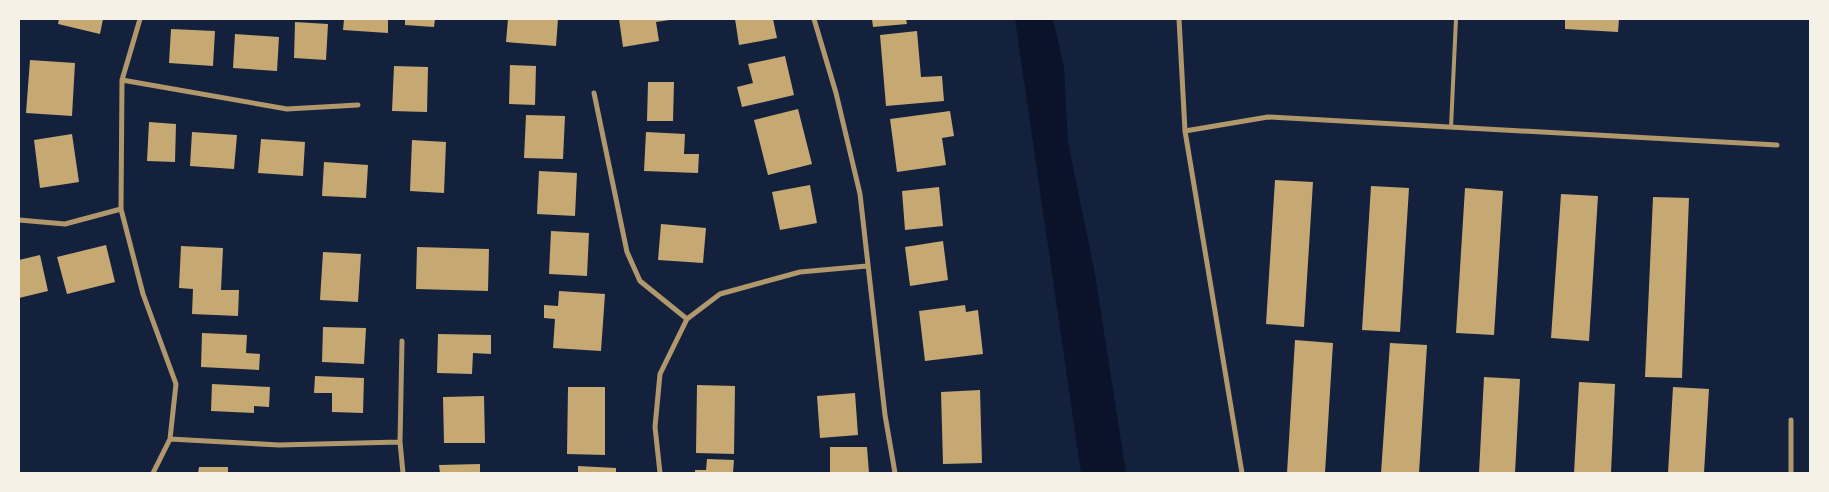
<svg xmlns="http://www.w3.org/2000/svg" width="1829" height="492" viewBox="0 0 1829 492" font-family="Poppins,sans-serif">
	<style>
		.water { fill: #0b132b }
		.building { fill: #c6a872 }
		.lines { fill: none; stroke-linecap: round; stroke-linejoin: round }
		.service { stroke: #b1986c; stroke-width: 4 }
		.minor { stroke: #b1986c; stroke-width: 5 }
	</style>
	<rect width="100%" height="100%" fill="#14213d"/>
	<path class="water" d="M1015 19H1053L1064 66 1068 142 1095 274 1126 473H1081Z"/>
	<path class="building" d="M59 19H103L100 34 58 24Z
		M344 19H388V33L343 30Z
		M405 19H435L434 27 405 25Z
		M508 19H558L556 46 506 42Z
		M619 19H670V20L656 22 659 41 623 47Z
		M735 19H773L777 38 739 45Z
		M872 19H906L907 24 873 27Z
		M1565 19H1619L1618 32 1565 29Z
		M295 22 328 24 326 60 294 58Z
		M171 29 215 31 213 66 169 63Z
		M917 31 921 77 942 76 944 101 886 106 880 35Z
		M235 34 279 37 277 71 233 68Z
		M785 56 794 95 742 107 737 87 753 83 748 64Z
		M30 60 75 63 72 116 26 113Z
		M510 65 536 66 535 105 509 104Z
		M394 66 428 67 427 112 392 111Z
		M648 82H674L673 121H647Z
		M798 109 812 164 768 175 754 120Z
		M950 111 954 136 942 138 946 165 897 172 890 119Z
		M526 115 565 116 563 159 524 158Z
		M149 122 176 124 175 162 147 161Z
		M192 132 237 135 234 169 190 166Z
		M646 132 685 134 684 154H699L698 173 644 171Z
		M72 134 79 182 40 188 34 140Z
		M261 139 305 142 303 176 258 173Z
		M412 140 446 142 444 193 410 191Z
		M324 162 368 165 366 198 322 196Z
		M539 171 577 173 575 216 537 214Z
		M1275 180 1313 182 1304 327 1266 324Z
		M810 185 817 223 780 230 772 192Z
		M1371 186 1409 188 1400 332 1362 330Z
		M939 187 943 226 905 230 902 191Z
		M1465 188 1503 191 1494 335 1456 333Z
		M1561 194 1598 196 1589 341 1551 338Z
		M1653 197 1689 198 1682 378 1645 377Z
		M661 224 706 228 703 263 658 260Z
		M551 231 589 233 587 276 549 274Z
		M943 241 948 280 910 286 905 247Z
		M106 245 115 282 67 294 57 257Z
		M181 246 223 248 221 290H239L238 316 192 314 193 289 179 288Z
		M417 247 489 249 488 291 416 289Z
		M323 252 361 254 358 302 320 300Z
		M40 255 48 291 19 298V260Z
		M559 291 605 294 601 351 553 348 555 319 544 318V305L558 306Z
		M965 305 966 312 978 310 983 354 925 361 919 311Z
		M323 327 366 328 364 364 322 362Z
		M202 333 247 335 246 353 260 354 259 370 201 367Z
		M438 334 491 335V354L473 353 472 374 437 373Z
		M1295 340 1333 343 1325 473H1287Z
		M1390 343 1427 345 1419 473H1381Z
		M315 376 364 378 363 413 332 412V393H314Z
		M1484 377 1520 379 1515 473H1479Z
		M1579 382 1615 384 1611 473H1574Z
		M212 384 270 387 269 407 254 406V413L211 411Z
		M697 385 735 386 734 454 696 453Z
		M568 387H605V455L567 454Z
		M1673 387 1709 389 1704 473H1668Z
		M980 390 982 463 943 464 941 392Z
		M855 393 858 435 820 438 817 396Z
		M484 396 485 443H444L443 397Z
		M830 447H867L869 473H830Z
		M707 459 734 460 733 473H695V470H706Z
		M480 464V473H440L439 465Z
		M578 466 616 468V473H578Z
		M199 467H228V473H198Z"/>
	<g class="lines">
		<path class="service" d="M1451 127 1456 19"/>
		<path class="minor" d="M140 19 122 80 121 209 143 294 176 384 170 439 153 473
			M814 19 836 93 860 194 885 415 895 473
			M1179 19 1185 131 1242 473
			M122 80 287 109 358 105
			M594 93 627 252 640 281 687 319
			M1185 131 1268 117 1777 145
			M19 220 65 224 121 209
			M402 341 400 442 403 473
			M1791 420V473
			M170 439 279 445 400 442
			M660 473 655 427 660 374 687 319 720 294 800 272 867 266"/>
	</g>
	<rect width="1829" height="492" fill="none" stroke="#f6f1e7" stroke-width="40"/>
</svg>
